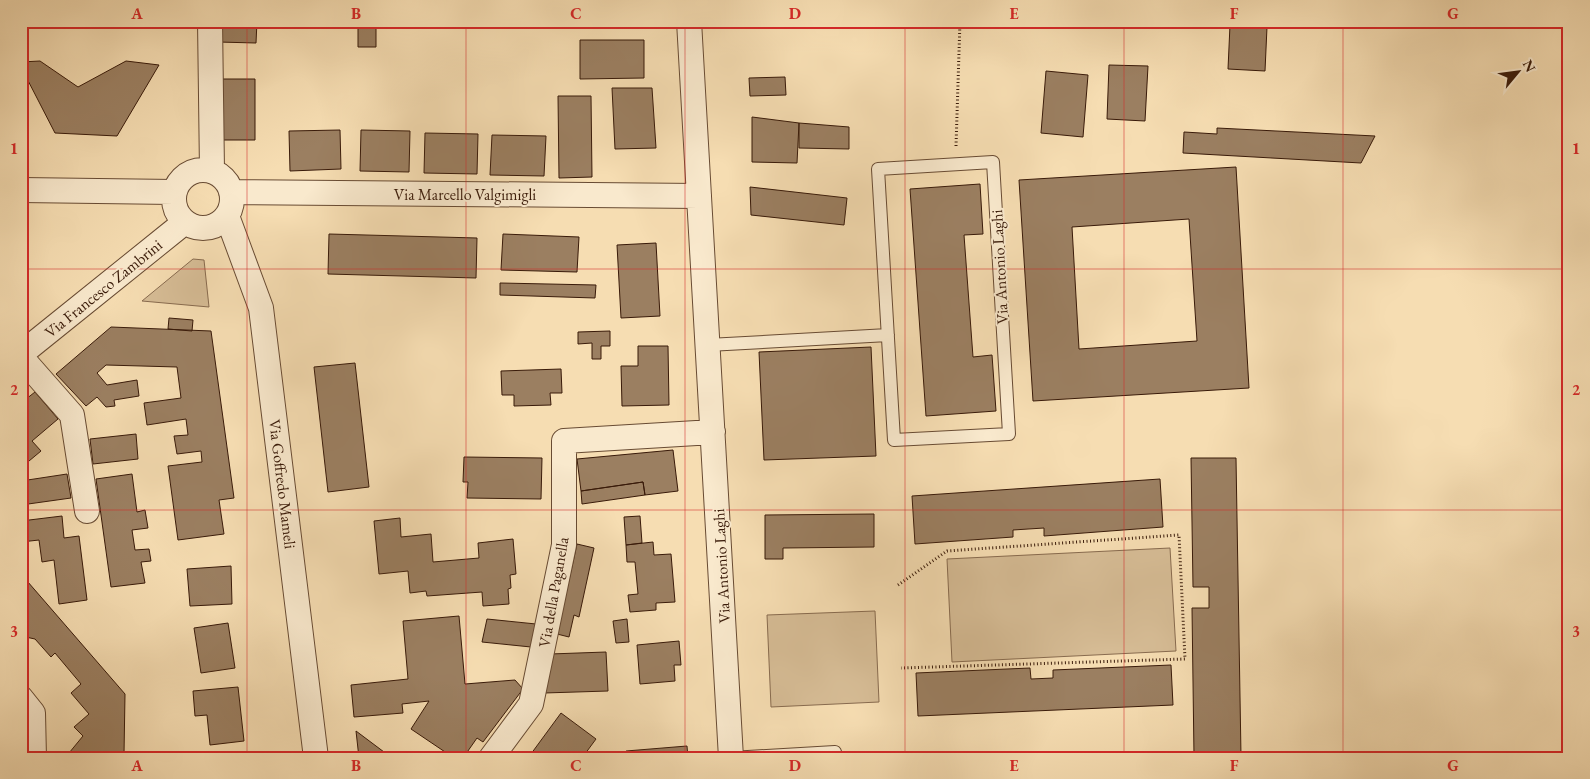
<svg xmlns="http://www.w3.org/2000/svg" width="1590" height="779" viewBox="0 0 1590 779" font-family="'EB Garamond',serif">
	<style>
		.green { fill: #d6bc95; stroke: #886b4f }
		.building { fill: #9b7f61; stroke: #391a09; fill-rule: evenodd }
		.lines { fill: none; stroke-linecap: round; stroke-linejoin: round }
		.service-casing { stroke: #684b33; stroke-width: 14 }
		.minor-casing { stroke: #684b33; stroke-width: 26 }
		.path { stroke: #391a09; stroke-width: 3; stroke-dasharray: 1 2.5; stroke-linecap: butt }
		.service { stroke: #f9e9cd; stroke-width: 12 }
		.minor { stroke: #f9e9cd; stroke-width: 24 }
		.grid { fill: none; stroke: #d62828; stroke-width: 1; stroke-opacity: 0.55 }
		.labels { text-anchor: middle; stroke-width: 4; stroke-linejoin: round; paint-order: stroke }
		.street-label { font-size: 16px; fill: #391a09; stroke: #f9e9cd }
		.neatline { fill: none; stroke: #d62828; stroke-width: 2 }
		.grid-label { font-size: 16px; text-anchor: middle; font-weight: bold; fill: #d62828 }
	</style>
	<rect width="100%" height="100%" fill="#f6ddb2"/>
	<filter id="stains"><feTurbulence type="fractalNoise" baseFrequency=".004" numOctaves="4"/><feColorMatrix values="0 0 0 0 .2 0 0 0 0 .09 0 0 0 0 .02 0 0 0 .5 -.17"/></filter>
	<radialGradient id="worn" r=".72"><stop offset=".6" stop-color="#630" stop-opacity="0"/><stop offset="1" stop-color="#630" stop-opacity=".3"/></radialGradient>
	<path class="green" d="M193 259 204 260 209 307 142 301Z
		M1170 548 1176 651 952 662 947 559Z
		M875 611 879 702 771 707 767 615Z"/>
	<path class="building" d="M219 21H257L256 43 218 42Z
		M358 21H407V23L376 24V47H358Z
		M431 21H471V24L431 25Z
		M590 21H636V27L590 28Z
		M1230 25 1267 27 1265 71 1228 69Z
		M580 40H644V78L580 79Z
		M40 61 78 87 126 61 159 65 117 136 55 133 21 67V62Z
		M1109 65 1148 66 1145 121 1107 119Z
		M1046 71 1088 75 1083 137 1041 133Z
		M785 77 786 95 750 96 749 78Z
		M218 79H255V140H218Z
		M612 88H652L656 148 615 149Z
		M558 96H591L592 177 559 178Z
		M752 117 799 123 797 163 752 162Z
		M799 123 849 127V149L799 148Z
		M1217 128 1375 136 1361 163 1183 153 1184 132 1217 134Z
		M340 130 341 169 290 171 289 131Z
		M361 130 410 131 409 172 360 171Z
		M425 133 478 134 477 174 424 173Z
		M492 135 546 136 544 176 490 175Z
		M1236 167 1249 388 1033 401 1019 180ZM1189 219 1197 341 1079 349 1072 227Z
		M980 184 983 234 964 235 973 357 992 355 996 411 926 416 910 189Z
		M750 187 847 198 844 225 751 215Z
		M329 234 477 238 476 278 328 274Z
		M503 234 579 237 577 272 501 270Z
		M656 243 660 316 621 318 617 245Z
		M500 283 596 285 595 298 500 295Z
		M169 318 193 320 192 331 168 329Z
		M111 327 211 331 234 498 219 500 224 534 178 540 168 466 202 462 201 451 177 454 174 436 188 435 186 419 147 425 144 403 181 398 177 367 106 365 97 373 107 385 137 380 139 396 114 400 115 406 106 407 97 397 86 406 56 374Z
		M610 331V346H601V359H592V343L578 344V332Z
		M638 346H668L669 405 622 406 621 366H638Z
		M871 347 876 456 764 460 759 352Z
		M355 363 369 487 328 492 314 367Z
		M561 369 562 393H550L551 405 514 406V395H502L501 371Z
		M35 392 58 419 32 441 41 451 29 461 21 452V403Z
		M136 434 138 459 93 464 90 439Z
		M673 450 678 491 645 495 643 482 581 491 577 459Z
		M464 457 542 458 541 499 467 498 468 482H463Z
		M1191 458H1236L1241 756H1194L1192 608H1209V587H1193Z
		M67 474 71 498 21 505V481Z
		M132 474 137 512 145 510 148 528 132 530 135 550 149 549 151 561 141 562 145 583 111 587 96 479Z
		M1160 479 1163 527 1044 536V528L1013 530V537L915 544 912 496Z
		M643 482 645 495 582 504 581 491Z
		M874 514V547L783 548V559H765V515Z
		M62 516 64 538 79 536 87 600 59 604 54 560 42 562 39 540 21 542V521Z
		M640 516 642 543 626 545 624 517Z
		M400 518 401 537 431 534 433 562 479 558 478 543 513 539 516 574 510 575 511 588 508 589 509 604 483 606 482 592 427 596 426 591 410 593 408 571 379 574 374 521Z
		M653 542 654 555 671 554 675 602 656 603V610L630 612 628 595 638 594 635 562H627L626 545Z
		M577 544 594 548 579 617 574 615 569 637 557 634Z
		M231 566 232 604 190 606 187 569Z
		M21 574 125 694 124 754 69 753 83 736 74 727 89 714 71 693 81 684 55 653 51 657 35 639 21 636Z
		M459 616 465 684 515 680 523 689 483 742 477 738 463 758H454L411 729 429 701 402 704 403 713 354 717 351 685 408 679 403 621Z
		M487 619 536 624 531 647 482 642Z
		M627 619 629 642 616 643 613 621Z
		M228 623 235 668 201 673 194 628Z
		M679 641 681 665H674L675 681 640 684 637 645Z
		M606 652 608 691 544 693 550 654Z
		M1171 665 1173 705 918 716 916 673 1030 668 1031 679 1053 678V670Z
		M238 687 244 741 210 745 207 715 195 716 193 691Z
		M561 713 596 739 582 758H528Z
		M356 731 392 758H359Z
		M687 746 688 758H627L626 751Z"/>
	<g class="lines">
		<g class="service-casing">
			<path id="service" d="M993 162 1009 434 894 440 878 169Z
				M708 345 888 335
				M731 758 835 752 836 758"/>
		</g>
		<g class="minor-casing">
			<path id="minor" d="M210 21 212 171
				M689 21 731 758
				M174 199a29 29 0 1 1 58 0a29 29 0 1 1-58 0Z
				M21 190 174 192
				M231 192 699 196
				M227 216 261 308 316 758
				M21 354 185 222
				M21 357 72 415 87 511
				M21 698 33 713 34 758
				M491 758 531 704 564 545V441L713 432"/>
		</g>
		<path class="path" d="M956 146 960 21
			M898 585 947 551 1179 535 1185 659 901 668"/>
		<use href="#service" class="service"/>
		<use href="#minor" class="minor"/>
	</g>
	<path class="grid" d="M247 21V758M466 21V758M685 21V758M905 21V758M1124 21V758M1343 21V758M21 269H1569M21 510H1569"/>
	<g class="labels">
		<g class="street-label">
			<text x="465" y="200">Via Marcello Valgimigli</text>
			<text transform="translate(999 267) rotate(-93)" y="6">Via Antonio Laghi</text>
			<text transform="translate(103 288) rotate(-39)" y="6">Via Francesco Zambrini</text>
			<text transform="translate(283 484) rotate(83)" y="6">Via Goffredo Mameli</text>
			<text transform="translate(721 566) rotate(-93)" y="6">Via Antonio Laghi</text>
			<text transform="translate(553 592) rotate(-80)" y="6">Via della Paganella</text>
		</g>
	</g>
	<rect width="1590" height="779" fill="none" stroke="#f6ddb2" stroke-width="55"/>
	<g transform="translate(1518 72) rotate(61)" stroke="#f9e9cd" stroke-width="4" paint-order="stroke">
	<path d="M0-4L9 19L0 12L-9 19Z" fill="#391a09"/>
	<text y="-8" font-size="14" font-weight="bold" text-anchor="middle" fill="#391a09">N</text>
	</g>
	<rect x="28" y="28" width="1534" height="724" class="neatline"/>
	<g class="grid-label">
		<text x="137" y="19">A</text>
		<text x="356" y="19">B</text>
		<text x="576" y="19">C</text>
		<text x="795" y="19">D</text>
		<text x="1014" y="19">E</text>
		<text x="1234" y="19">F</text>
		<text x="1453" y="19">G</text>
		<text x="14" y="154">1</text>
		<text x="1576" y="154">1</text>
		<text x="14" y="395">2</text>
		<text x="1576" y="395">2</text>
		<text x="14" y="637">3</text>
		<text x="1576" y="637">3</text>
		<text x="137" y="771">A</text>
		<text x="356" y="771">B</text>
		<text x="576" y="771">C</text>
		<text x="795" y="771">D</text>
		<text x="1014" y="771">E</text>
		<text x="1234" y="771">F</text>
		<text x="1453" y="771">G</text>
	</g>
	<rect width="100%" height="100%" filter="url(#stains)"/>
	<rect width="100%" height="100%" fill="url(#worn)"/>
</svg>
